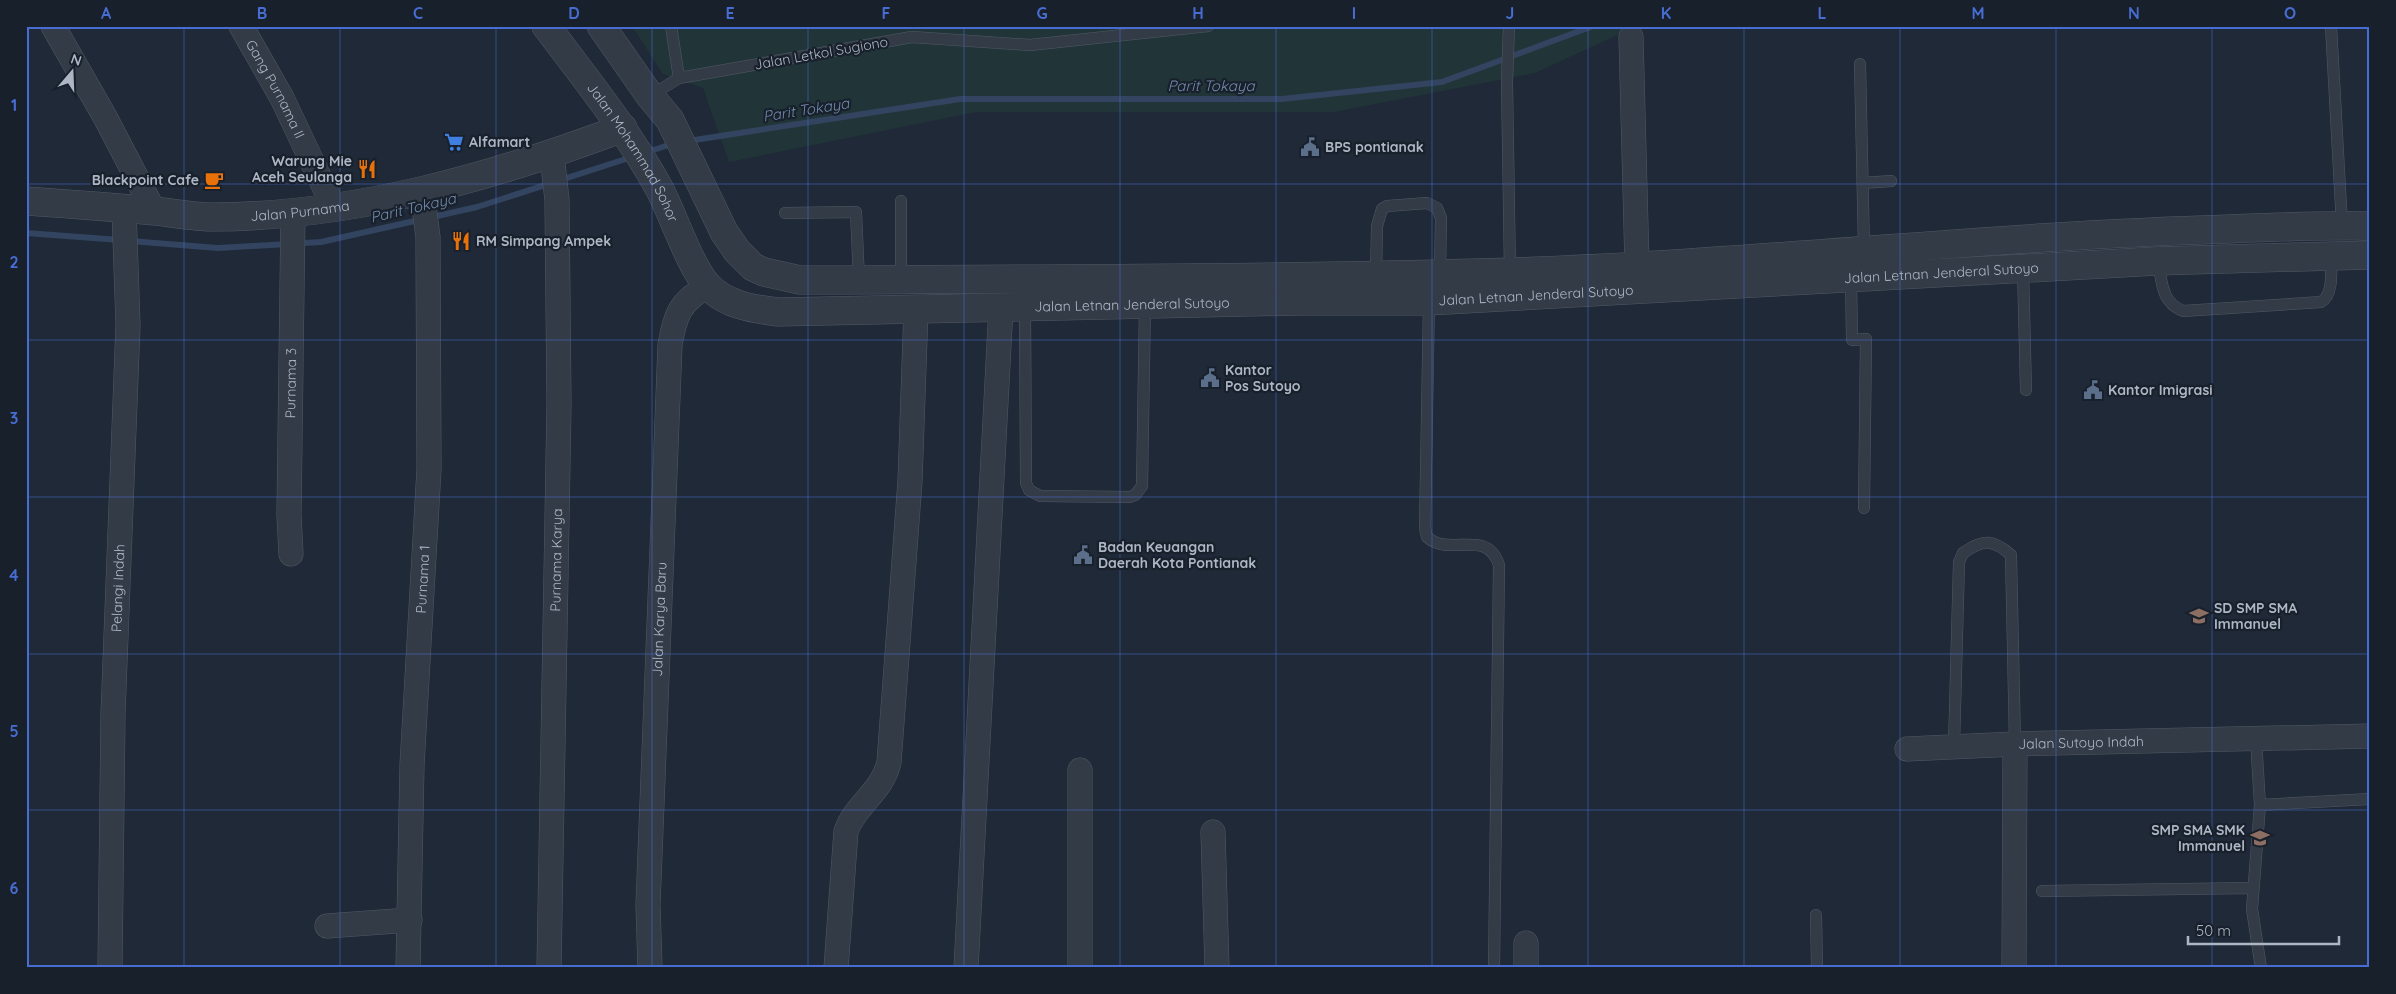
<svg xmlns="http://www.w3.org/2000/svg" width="2396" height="994" viewBox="0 0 2396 994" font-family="Quicksand,sans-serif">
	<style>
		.green { fill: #213538 }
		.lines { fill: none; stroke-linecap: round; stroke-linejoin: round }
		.stream { stroke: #32445f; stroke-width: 6 }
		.service-casing { stroke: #505965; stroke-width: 12 }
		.minor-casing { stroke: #505965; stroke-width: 25 }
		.tertiary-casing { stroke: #505965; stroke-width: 29 }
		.service { stroke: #333b47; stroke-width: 11 }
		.minor { stroke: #333b47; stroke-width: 24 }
		.tertiary { stroke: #333b47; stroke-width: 28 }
		.grid { fill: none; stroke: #486dd2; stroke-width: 1; stroke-opacity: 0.55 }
		.labels { text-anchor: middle; stroke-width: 4.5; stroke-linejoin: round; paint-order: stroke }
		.street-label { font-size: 14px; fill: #adb6c4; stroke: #18202c }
		.poi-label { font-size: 14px; font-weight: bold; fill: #adb6c4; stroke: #18202c; text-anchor: start }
		.water-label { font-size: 15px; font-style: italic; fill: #748cad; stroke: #18202c }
		.neatline { fill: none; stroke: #486dd2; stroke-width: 2 }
		.grid-label { font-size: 16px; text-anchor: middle; font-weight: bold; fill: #486dd2 }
	</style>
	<rect width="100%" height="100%" fill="#1f2937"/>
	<path class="green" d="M632 26H1637L1535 73 1334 112H976L729 162 703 88 663 74Z"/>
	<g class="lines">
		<path class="stream" d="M688 141 960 99H1282L1442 82 1593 26
			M647 152 675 143
			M26 233 120 240
			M130 241 218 248 321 242 477 207 632 157"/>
		<g class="service-casing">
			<path id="service" d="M671 26 679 78
				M1509 26 1507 82 1510 272
				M2331 26 2342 225
				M1860 64 1864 250
				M650 96 679 78 912 37 1030 45 1208 26
				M1863 183 1891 181
				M901 201V279
				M785 213 856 212 859 280
				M2158 261C2162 282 2161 302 2183 311L2321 302C2334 295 2331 269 2331 256
				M2023 270 2026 390
				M1376 275 1377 226 1382 209 1387 206 1427 203 1437 208 1441 218 1440 272
				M1851 279 1852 340 1866 339 1864 508
				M1429 301 1425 528 1427 537C1450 558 1487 527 1499 565L1494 968
				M1025 306 1026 483 1029 490 1040 496 1130 497 1135 495 1142 486 1145 304
				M2256 739 2260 805 2252 909 2261 968
				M1954 746 1959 562 1963 553C1983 539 1993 539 2011 555L2015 744
				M2260 805 2370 799
				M2042 891 2254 888
				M1816 915 1817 968"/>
		</g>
		<g class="minor-casing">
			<g id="minor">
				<path d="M53 26 105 117 154 211"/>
				<path id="s1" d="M241 26 282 98 334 208"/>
				<path d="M1631 37 1637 265"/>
				<path id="s2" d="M291 554 289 515 293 213"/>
				<path d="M1907 749 2015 744"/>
				<path d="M1213 832 1217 968"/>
				<path d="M327 926 410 920"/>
				<path id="s3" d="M110 968 113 714 128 325 124 209"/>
				<path id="s4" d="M408 968 412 765 429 469 428 237 422 192"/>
				<path id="s5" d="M549 968 559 405 557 200 552 155"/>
				<path id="s6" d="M650 968 648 905 670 345C675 315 680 301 708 286"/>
				<path d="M836 968 846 831C855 805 883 791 889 762L910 481 916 309"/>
				<path d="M966 968 1001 307"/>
				<path d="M1080 968V770"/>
				<path d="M1526 968V943"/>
				<path id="s7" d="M2014 968 2015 744 2370 736"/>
			</g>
		</g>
		<g class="tertiary-casing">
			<g id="tertiary">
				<path id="s8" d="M546 26C586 79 627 130 659 188 673 214 690 267 708 286 726 305 753 309 778 312L1300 301H1429L2158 261 2370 255"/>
				<path d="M601 26 650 96 670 120 724 232 737 251 753 267 764 272 800 280C1037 279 1274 279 1510 272 1750 264 1988 236 2228 229 2275 227 2322 225 2370 226"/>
				<path id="s9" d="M26 201C69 204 112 207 155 211 174 213 195 217 215 217 356 216 492 177 623 128"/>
			</g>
		</g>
		<use href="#service" class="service"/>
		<use href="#minor" class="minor"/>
		<use href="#tertiary" class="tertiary"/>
	</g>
	<path class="grid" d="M184 26V968M340 26V968M496 26V968M652 26V968M808 26V968M964 26V968M1120 26V968M1276 26V968M1432 26V968M1588 26V968M1744 26V968M1900 26V968M2056 26V968M2212 26V968M26 184H2370M26 340H2370M26 497H2370M26 654H2370M26 810H2370"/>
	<defs>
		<g id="supermarket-bare" transform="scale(1.5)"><path d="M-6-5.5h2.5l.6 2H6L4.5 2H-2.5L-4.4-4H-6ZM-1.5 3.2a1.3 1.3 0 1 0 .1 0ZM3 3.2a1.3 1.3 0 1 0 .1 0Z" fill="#3f7fe0" stroke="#18202c" stroke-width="2.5" paint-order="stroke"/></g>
		<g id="civic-bare" transform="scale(1.5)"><path d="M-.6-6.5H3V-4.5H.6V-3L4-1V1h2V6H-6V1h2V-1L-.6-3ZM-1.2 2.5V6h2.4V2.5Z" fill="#5c6f8a" stroke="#18202c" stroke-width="2.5" paint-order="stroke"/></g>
		<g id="restaurant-bare" transform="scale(1.5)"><path d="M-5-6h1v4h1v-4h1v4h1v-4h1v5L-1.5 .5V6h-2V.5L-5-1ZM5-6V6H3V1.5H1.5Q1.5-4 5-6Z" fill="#e8710a" stroke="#18202c" stroke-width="2.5" paint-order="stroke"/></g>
		<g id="cafe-bare" transform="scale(1.5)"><path d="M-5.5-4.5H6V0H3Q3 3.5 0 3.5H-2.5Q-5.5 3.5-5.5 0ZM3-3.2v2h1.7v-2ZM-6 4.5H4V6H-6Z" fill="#e8710a" stroke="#18202c" stroke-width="2.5" paint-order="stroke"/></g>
		<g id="school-bare" transform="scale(1.5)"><path d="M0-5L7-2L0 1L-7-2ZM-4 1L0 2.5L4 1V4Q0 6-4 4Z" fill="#8d6e63" stroke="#18202c" stroke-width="2.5" paint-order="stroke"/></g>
	</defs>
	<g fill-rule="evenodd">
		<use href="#supermarket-bare" x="454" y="142"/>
		<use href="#civic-bare" x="1310" y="147"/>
		<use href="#restaurant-bare" x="367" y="169"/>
		<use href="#cafe-bare" x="214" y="180"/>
		<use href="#restaurant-bare" x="461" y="241"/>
		<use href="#civic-bare" x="1210" y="378"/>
		<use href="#civic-bare" x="2093" y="390"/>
		<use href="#civic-bare" x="1083" y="555"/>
		<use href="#school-bare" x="2199" y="616"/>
		<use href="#school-bare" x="2260" y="838"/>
	</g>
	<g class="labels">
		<g class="street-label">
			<text transform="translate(821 53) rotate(-10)" y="5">Jalan Letkol Sugiono</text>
			<text dy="5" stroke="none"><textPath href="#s1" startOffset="72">Gang Purnama II</textPath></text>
			<text dy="5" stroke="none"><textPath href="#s8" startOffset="154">Jalan Mohammad Sohor</textPath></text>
			<text dy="5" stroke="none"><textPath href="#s9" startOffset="275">Jalan Purnama</textPath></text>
			<text dy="5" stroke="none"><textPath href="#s8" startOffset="1548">Jalan Letnan Jenderal Sutoyo</textPath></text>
			<text dy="5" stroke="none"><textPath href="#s8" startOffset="1142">Jalan Letnan Jenderal Sutoyo</textPath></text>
			<text dy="5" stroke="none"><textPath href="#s8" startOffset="738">Jalan Letnan Jenderal Sutoyo</textPath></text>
			<text dy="5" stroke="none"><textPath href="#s2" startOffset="171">Purnama 3</textPath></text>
			<text dy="5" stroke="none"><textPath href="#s5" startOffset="408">Purnama Karya</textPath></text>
			<text dy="5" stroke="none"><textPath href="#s4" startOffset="389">Purnama 1</textPath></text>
			<text dy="5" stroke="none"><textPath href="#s3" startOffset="380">Pelangi Indah</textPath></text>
			<text dy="5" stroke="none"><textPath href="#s6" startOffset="349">Jalan Karya Baru</textPath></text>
			<text dy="5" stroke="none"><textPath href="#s7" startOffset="290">Jalan Sutoyo Indah</textPath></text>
		</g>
		<g class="poi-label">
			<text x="469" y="147">Alfamart</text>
			<text x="1325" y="152">BPS pontianak</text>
			<text x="352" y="166" text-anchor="end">Warung Mie<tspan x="352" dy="16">Aceh Seulanga</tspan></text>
			<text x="199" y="185" text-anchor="end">Blackpoint Cafe</text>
			<text x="476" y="246">RM Simpang Ampek</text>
			<text x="1225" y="375">Kantor<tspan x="1225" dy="16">Pos Sutoyo</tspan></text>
			<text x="2108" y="395">Kantor Imigrasi</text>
			<text x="1098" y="552">Badan Keuangan<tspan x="1098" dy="16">Daerah Kota Pontianak</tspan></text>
			<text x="2214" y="613">SD SMP SMA<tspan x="2214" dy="16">Immanuel</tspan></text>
			<text x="2245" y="835" text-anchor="end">SMP SMA SMK<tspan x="2245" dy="16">Immanuel</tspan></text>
		</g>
		<g class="water-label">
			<text x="1211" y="91">Parit Tokaya</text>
			<text transform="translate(806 110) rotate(-9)" y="5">Parit Tokaya</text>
			<text transform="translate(413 208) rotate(-13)" y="5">Parit Tokaya</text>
		</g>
	</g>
	<rect width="2396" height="994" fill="none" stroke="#18202c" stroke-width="55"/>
	<g transform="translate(72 72) rotate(19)" stroke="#18202c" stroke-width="4" paint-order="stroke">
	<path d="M0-4L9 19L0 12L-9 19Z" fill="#adb6c4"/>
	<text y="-8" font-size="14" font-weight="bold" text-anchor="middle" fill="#adb6c4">N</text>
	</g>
	<path d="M2188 936v8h151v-8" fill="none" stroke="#adb6c4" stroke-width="2.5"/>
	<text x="2196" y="936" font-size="15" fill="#adb6c4" stroke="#18202c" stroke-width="4" paint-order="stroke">50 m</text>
	<rect x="28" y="28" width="2340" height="938" class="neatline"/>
	<g class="grid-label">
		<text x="106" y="19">A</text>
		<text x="262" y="19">B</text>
		<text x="418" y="19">C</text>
		<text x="574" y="19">D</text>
		<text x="730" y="19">E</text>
		<text x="886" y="19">F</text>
		<text x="1042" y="19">G</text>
		<text x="1198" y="19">H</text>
		<text x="1354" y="19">I</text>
		<text x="1510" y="19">J</text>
		<text x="1666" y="19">K</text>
		<text x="1822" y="19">L</text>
		<text x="1978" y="19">M</text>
		<text x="2134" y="19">N</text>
		<text x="2290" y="19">O</text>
		<text x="14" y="111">1</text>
		<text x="14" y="268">2</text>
		<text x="14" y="424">3</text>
		<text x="14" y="581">4</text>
		<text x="14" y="737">5</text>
		<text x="14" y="894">6</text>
	</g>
</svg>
